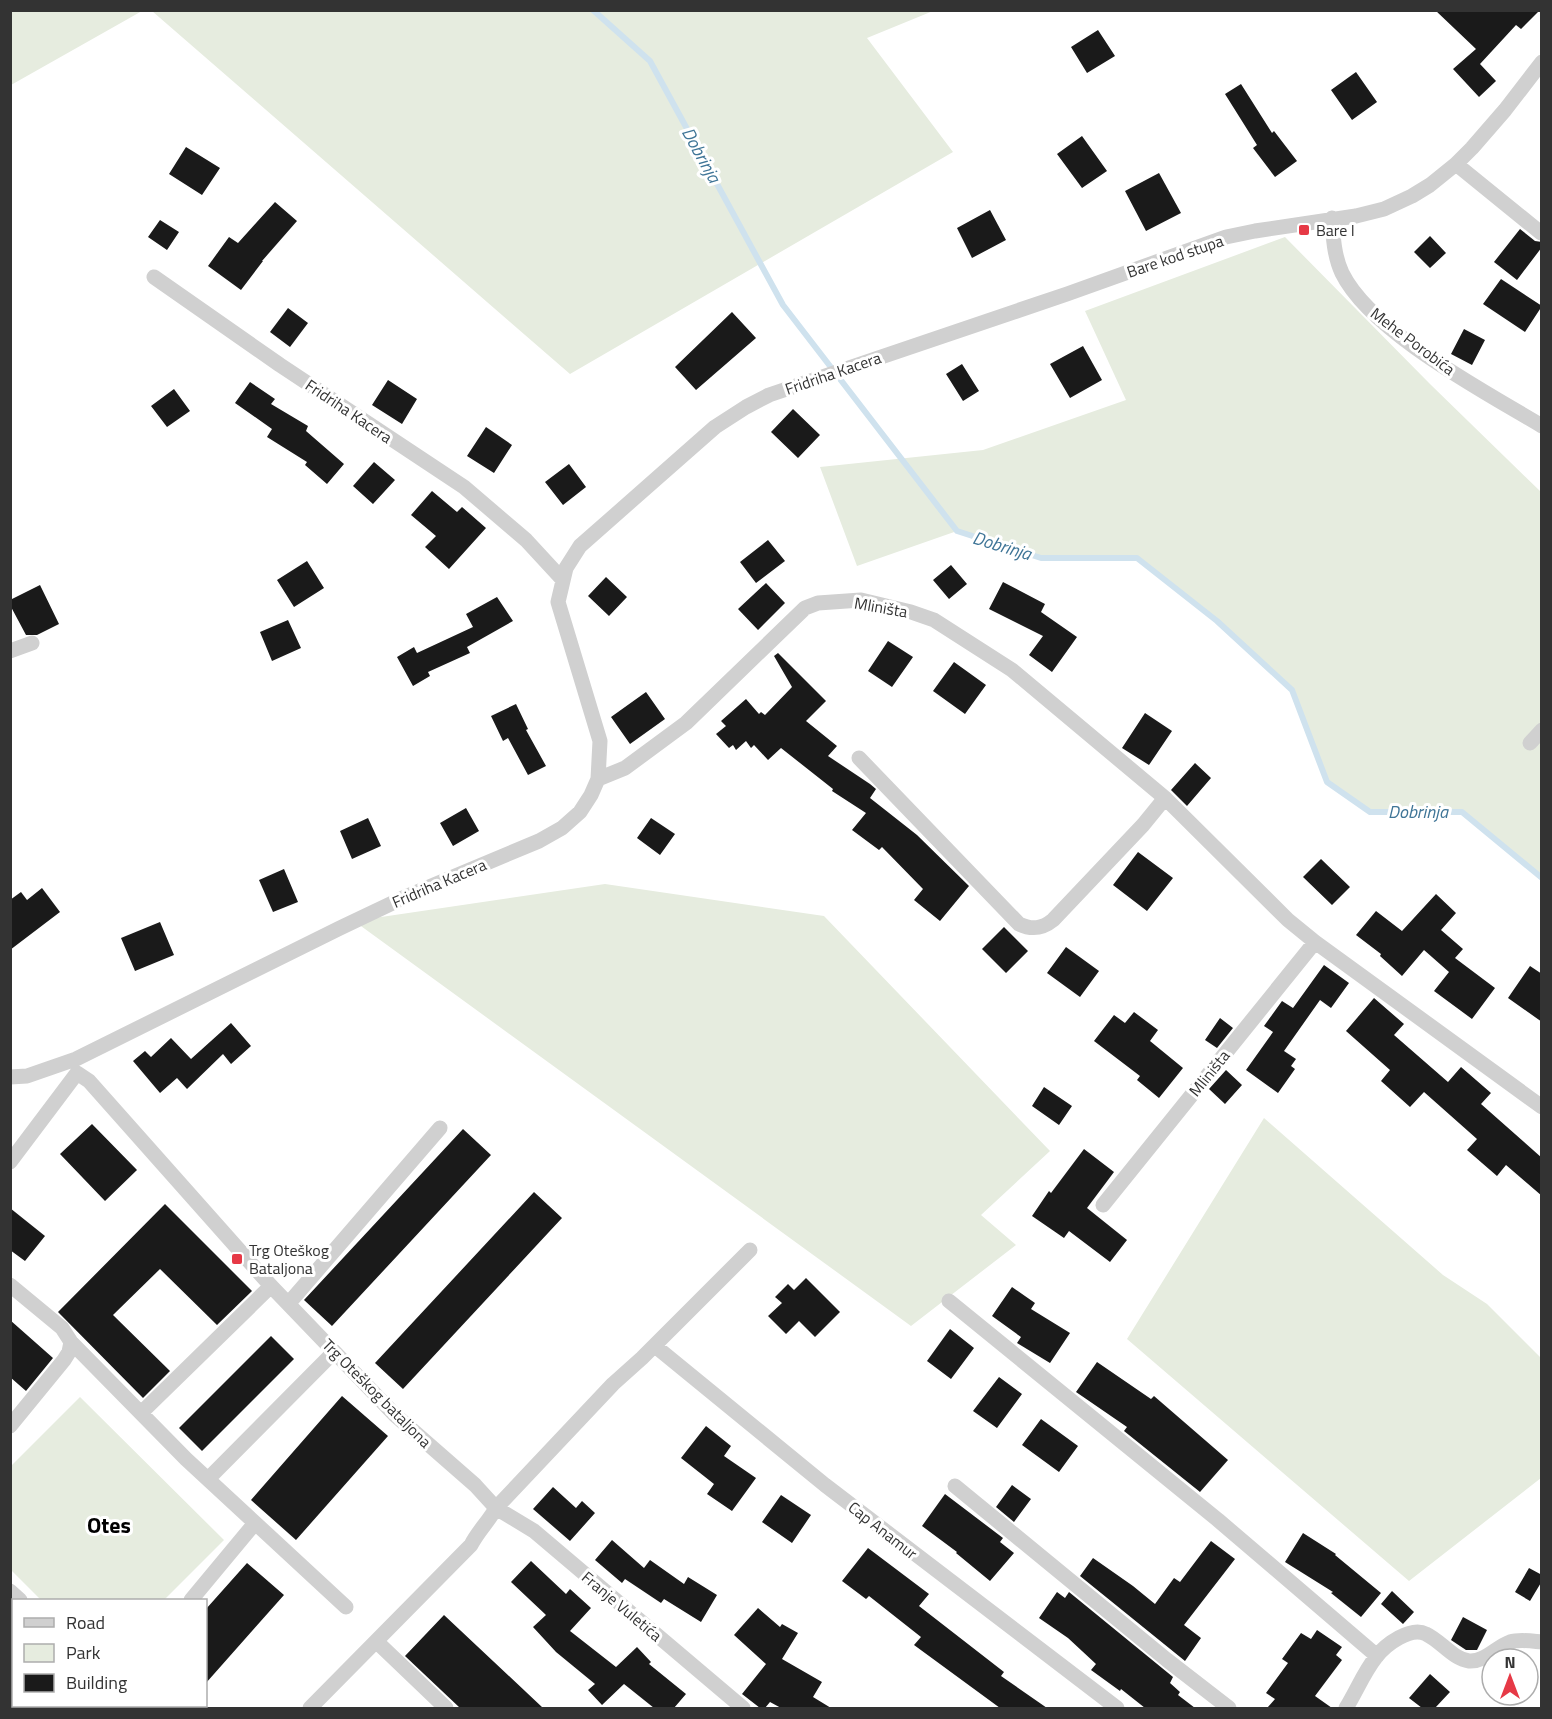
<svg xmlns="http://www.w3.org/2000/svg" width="1552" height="1719" viewBox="0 0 1552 1719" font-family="'Titillium Web',sans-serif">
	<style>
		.green { fill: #e6ecdf }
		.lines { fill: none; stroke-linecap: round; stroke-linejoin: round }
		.stream { stroke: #cfe2ee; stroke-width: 6 }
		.building { fill: #1a1a1a }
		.street { stroke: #d0d0d0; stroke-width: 15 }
		.poi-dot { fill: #e63946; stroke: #fff; stroke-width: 2 }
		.labels { text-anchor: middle; stroke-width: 6; stroke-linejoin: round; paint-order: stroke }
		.poi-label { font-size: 16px; fill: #333; stroke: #fff; text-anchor: start }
		.street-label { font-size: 16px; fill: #333; stroke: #fff }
		.water-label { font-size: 18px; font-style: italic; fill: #3f7597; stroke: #fff }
		.district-label { font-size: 22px; font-weight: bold; fill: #000; stroke: #fff }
	</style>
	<rect width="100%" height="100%" fill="#fff"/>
	<path class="green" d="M11 10H142V11L11 85Z
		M152 11H933L867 38 953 152 570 374Z
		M1285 237 1430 384 1541 492V878L1462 812H1370L1327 782 1292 690 1217 621 1137 558H1041L957 531 857 566 820 467 983 450 1126 400 1085 311Z
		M605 884 824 916 1050 1151 981 1215 1016 1245 911 1326 354 921Z
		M1264 1118 1443 1275 1487 1304 1541 1358V1478L1409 1581 1127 1339Z
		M80 1397 224 1540 164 1600H41L11 1570V1466Z"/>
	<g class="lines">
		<path class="stream" d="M593 10 650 61 783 305 957 531 1041 558H1137L1217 621 1292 690 1327 782 1370 812H1462L1542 878"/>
	</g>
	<path class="building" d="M1435 10H1540L1521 29 1516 25 1480 64 1496 81 1479 97 1453 69 1476 49Z
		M1098 30 1115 56 1087 73 1071 47Z
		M1356 72 1377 102 1352 120 1331 90Z
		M1241 84 1272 133 1274 131 1297 161 1275 177 1253 148 1257 145 1225 94Z
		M1082 136 1107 171 1082 188 1057 154Z
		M186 147 220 168 202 195 169 174Z
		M1159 173 1181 213 1146 231 1125 191Z
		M275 202 297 221 262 261H263L241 290 208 266 229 237 238 243Z
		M990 210 1006 240 972 258 957 228Z
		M160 220 179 232 167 250 148 237Z
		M1520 229 1535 241 1542 242V247L1517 280 1494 262Z
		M1430 236 1446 253 1430 268 1414 252Z
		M1501 279 1542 306 1525 332 1483 304Z
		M288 308 308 323 290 347 270 332Z
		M732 312 756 338 696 390 675 367Z
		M1464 329 1485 340 1472 365 1451 354Z
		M1083 346 1102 380 1070 398 1050 364Z
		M962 364 979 391 963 401 946 374Z
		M388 380 417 399 402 424 372 405Z
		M250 382 275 399 271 404 308 426 306 431 344 464 327 484 305 465 307 462 267 437 272 429 235 403Z
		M174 389 190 411 167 427 151 406Z
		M793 409 820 435 798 458 771 432Z
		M486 427 512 445 494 473 467 456Z
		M374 462 395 480 373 504 353 486Z
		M569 464 586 487 563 505 545 482Z
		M432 491 457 512 462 507 486 528 449 569 425 547 436 536 411 515Z
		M768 540 785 561 756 583 740 562Z
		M307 561 324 588 294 607 277 580Z
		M951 565 967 584 949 599 933 580Z
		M606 577 627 597 609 616 588 596Z
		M1003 582 1045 604 1041 612 1077 637 1052 672 1029 655 1043 636 989 609Z
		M766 583 785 603 758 630 738 609Z
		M40 585 59 624 37 635H26L10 605V600Z
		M497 597 513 621 467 647 470 653 428 672 430 676 413 686 397 657 414 647 417 653 473 627 466 614Z
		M288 620 301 648 272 661 260 632Z
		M888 641 913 657 892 687 868 671Z
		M778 653 826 701 806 721 837 746 828 756 870 784 876 789 870 798 917 835 969 886 940 921 914 900 923 889 882 847 879 850 852 830 866 813 832 791 833 789 781 748 768 760 754 745 751 748 746 741 736 750 733 745 729 748 716 734 726 726 721 721 746 699 759 714 761 712 765 715 792 687 774 656Z
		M954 662 986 685 965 714 933 691Z
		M646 692 665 719 630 744 611 717Z
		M516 704 528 729 526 730 546 766 528 775 508 738 503 741 491 716Z
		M1145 713 1172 731 1149 765 1122 748Z
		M1195 763 1211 778 1187 806 1171 790Z
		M466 808 479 831 453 846 440 823Z
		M368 818 381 846 352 859 340 831Z
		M651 818 675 834 660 855 637 838Z
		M1138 852 1173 878 1147 911 1113 885Z
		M1321 859 1350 887 1332 905 1303 877Z
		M284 869 298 902 273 912 259 880Z
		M42 888 60 912 10 950V900L21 892 27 900Z
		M1436 894 1456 913 1441 930 1463 949 1455 958 1495 988 1472 1019 1434 991 1449 972 1424 950 1402 976 1380 956 1381 954 1356 935 1376 911 1402 931Z
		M160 922 174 955 135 971 121 938Z
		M1004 927 1028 951 1006 973 982 949Z
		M1066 947 1099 971 1080 997 1047 973Z
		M1324 965 1349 983 1331 1008 1320 1000 1284 1051 1296 1059 1291 1066 1295 1069 1278 1093 1246 1070 1273 1032 1264 1026 1282 1001 1293 1008Z
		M1530 966 1542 974V1022L1508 998Z
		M1374 998 1404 1024 1394 1035 1448 1082 1461 1067 1491 1093 1481 1104 1542 1158V1196L1506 1165 1497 1176 1467 1150 1477 1139 1424 1092 1410 1107 1381 1081 1390 1070 1346 1031Z
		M1134 1012 1158 1030 1150 1041 1183 1068 1159 1098 1137 1080 1140 1076 1094 1041 1114 1015 1125 1023Z
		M1220 1018 1233 1028 1217 1048 1205 1040Z
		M231 1023 251 1046 231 1064 223 1054 187 1089 177 1078 160 1093 133 1061 145 1051 151 1057 171 1038 191 1059Z
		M1226 1070 1242 1085 1225 1104 1209 1089Z
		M1044 1087 1072 1106 1059 1125 1032 1106Z
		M92 1124 137 1170 105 1201 60 1154Z
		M463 1129 491 1155 332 1326 304 1300Z
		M1084 1149 1114 1172 1087 1208 1127 1240 1110 1262 1069 1231 1064 1238 1032 1216 1049 1191 1051 1193Z
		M534 1192 562 1218 403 1389 375 1363Z
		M165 1204 252 1291 217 1325 160 1269 113 1315 170 1371 143 1398 58 1312Z
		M10 1208 45 1236 25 1261 10 1250Z
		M806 1278 840 1312 815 1337 799 1321 786 1334 768 1316 782 1303 775 1297 788 1284 794 1290Z
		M1012 1287 1035 1303 1031 1309 1070 1333 1050 1363 1017 1343 1021 1337 992 1316Z
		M10 1320 53 1358 26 1391 10 1377Z
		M950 1329 974 1348 951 1379 927 1361Z
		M271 1336 294 1359 202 1451 179 1428Z
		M1097 1362 1151 1399 1154 1396 1228 1460 1200 1492 1124 1431 1127 1427 1076 1392Z
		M999 1377 1022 1394 997 1428 973 1411Z
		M342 1396 388 1436 296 1540 251 1500Z
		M1041 1419 1078 1446 1059 1472 1022 1445Z
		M706 1426 731 1446 724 1456 756 1478 732 1511 707 1494 714 1484 681 1458Z
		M1012 1485 1031 1499 1014 1522 996 1507Z
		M553 1487 576 1508 582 1501 595 1513 570 1541 533 1509Z
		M945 1494 1003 1538 1000 1542 1014 1553 990 1581 956 1553 957 1552 922 1526Z
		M781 1495 811 1515 792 1543 762 1522Z
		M1303 1533 1336 1554 1335 1555 1381 1593 1361 1617 1331 1593 1333 1592 1285 1562Z
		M612 1540 644 1568 650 1560 684 1584 688 1577 717 1595 701 1622 664 1599 661 1603 625 1579 622 1583 595 1560Z
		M1211 1541 1235 1559 1184 1625 1201 1638 1185 1661 1080 1576 1093 1558 1133 1586 1155 1604 1174 1578 1180 1582Z
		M868 1548 929 1594 919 1606 1004 1672 1001 1676 1047 1708H1000L914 1645 921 1637 869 1596 866 1599 842 1581Z
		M531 1561 566 1594 570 1589 591 1608 570 1631 616 1667 637 1647 651 1662 649 1664 686 1694 674 1708H654L624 1684 602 1705 588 1690 595 1684 556 1652 533 1627 546 1615 511 1582Z
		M247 1563 284 1595 206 1683V1609Z
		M1529 1568 1542 1575V1581L1530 1601 1515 1592Z
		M1392 1591 1414 1612 1403 1624 1381 1604Z
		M1057 1592 1065 1598 1069 1592 1173 1677 1170 1683 1180 1692 1178 1695 1195 1708H1145L1121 1689 1120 1691 1091 1670 1096 1664 1068 1638 1039 1618Z
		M758 1608 780 1627 782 1624 798 1633 782 1659 822 1682 813 1697 831 1708H781L770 1702 765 1708H760L742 1694 766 1664 734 1635Z
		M444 1615 543 1708H460L405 1656Z
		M1463 1617 1487 1630 1477 1650H1466L1451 1640Z
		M1317 1630 1342 1647 1336 1655 1342 1660 1315 1696 1332 1708H1267L1275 1699 1266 1693 1288 1663 1282 1659 1301 1633 1311 1639Z
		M1430 1674 1450 1692 1435 1708H1422L1409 1698Z"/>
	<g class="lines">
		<path class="street" d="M1456 164 1541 233
			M1332 218C1333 236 1334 256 1342 273 1371 332 1484 391 1542 426
			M154 277 280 365 464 487 526 540 562 579
			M10 651 32 643
			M1530 743 1542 730
			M859 758 1019 924C1032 930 1042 929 1053 920L1143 825 1165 798
			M598 779 625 768 686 723 805 608 818 603 861 600 911 612 934 620 1012 670 1165 798 1288 920 1315 942 1542 1107
			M77 1073 89 1081 271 1286 395 1415 475 1485 496 1508 534 1531 743 1708
			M10 1077 27 1076 76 1059 340 928 403 898 539 841 562 828 580 812 591 795 598 779 600 741 558 602 566 568 580 546 715 427 746 407 769 395 1067 294 1226 237 1255 231 1356 216 1384 209 1412 196 1430 185 1456 164 1472 148 1505 110 1542 62
			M10 1162 77 1073
			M1103 1205 1315 942
			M10 1285 62 1328 71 1342 69 1352 64 1360 10 1426
			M949 1301 1218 1520 1377 1656
			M289 1303 440 1128
			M71 1342 186 1459 346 1607
			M655 1346 825 1485 1117 1708
			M141 1413 271 1286
			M208 1479 334 1352
			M955 1486 1167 1660 1229 1708
			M10 1591 20 1600
			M191 1600 255 1523
			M377 1642 446 1708
			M10 1698 14 1696
			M310 1708 471 1545C478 1531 489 1521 496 1508L613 1384 642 1358 750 1250
			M1346 1708C1356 1692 1364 1672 1376 1657 1386 1644 1411 1626 1426 1634 1441 1641 1453 1659 1469 1661 1485 1662 1496 1647 1510 1642 1520 1639 1531 1641 1542 1642"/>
	</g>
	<g class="poi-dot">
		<rect x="1298" y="224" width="12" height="12" rx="3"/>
		<rect x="231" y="1253" width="12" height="12" rx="3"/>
	</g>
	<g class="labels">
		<g class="poi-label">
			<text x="1316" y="236">Bare I</text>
			<text x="249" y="1256">Trg Oteškog<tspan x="249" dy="18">Bataljona</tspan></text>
		</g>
		<g class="street-label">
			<text transform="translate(1175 256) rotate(-19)" y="6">Bare kod stupa</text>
			<text transform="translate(1413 341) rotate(37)" y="6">Mehe Porobića</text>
			<text transform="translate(833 373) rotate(-19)" y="6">Fridriha Kacera</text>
			<text transform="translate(349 411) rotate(34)" y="6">Fridriha Kacera</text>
			<text transform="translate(881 607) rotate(10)" y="6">Mliništa</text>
			<text transform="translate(439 883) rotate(-23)" y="6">Fridriha Kacera</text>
			<text transform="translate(1209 1073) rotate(-51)" y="6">Mliništa</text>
			<text transform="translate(377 1393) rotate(45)" y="6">Trg Oteškog bataljona</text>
			<text transform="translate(883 1530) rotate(38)" y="6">Cap Anamur</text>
			<text transform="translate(622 1606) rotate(40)" y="6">Franje Vuletića</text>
		</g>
		<g class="water-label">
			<text transform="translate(701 155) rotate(61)" y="6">Dobrinja</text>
			<text transform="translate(1002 546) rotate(17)" y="6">Dobrinja</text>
			<text x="1418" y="818">Dobrinja</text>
		</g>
		<g class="district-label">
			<text x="109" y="1533">Otes</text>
		</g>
	</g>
	<rect width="1552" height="1719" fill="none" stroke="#333333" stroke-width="24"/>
	<rect x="12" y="1599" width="195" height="108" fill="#ffffff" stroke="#adadad" stroke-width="1.5"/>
	<rect x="24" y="1618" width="30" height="9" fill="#d0d0d0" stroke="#adadad" stroke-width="1.5"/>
	<text x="66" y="1629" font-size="18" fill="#333333">Road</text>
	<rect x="24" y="1644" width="30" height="18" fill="#e6ecdf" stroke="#adadad" stroke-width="1.5"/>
	<text x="66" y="1659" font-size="18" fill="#333333">Park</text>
	<rect x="24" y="1674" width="30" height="18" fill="#1a1a1a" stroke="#adadad" stroke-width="1.5"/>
	<text x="66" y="1689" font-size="18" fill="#333333">Building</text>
	<g transform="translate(1510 1677)"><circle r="28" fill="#ffffff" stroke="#adadad" stroke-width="1.5"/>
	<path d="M0-4.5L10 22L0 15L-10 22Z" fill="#e63946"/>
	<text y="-9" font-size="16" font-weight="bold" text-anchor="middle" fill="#333333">N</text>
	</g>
</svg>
